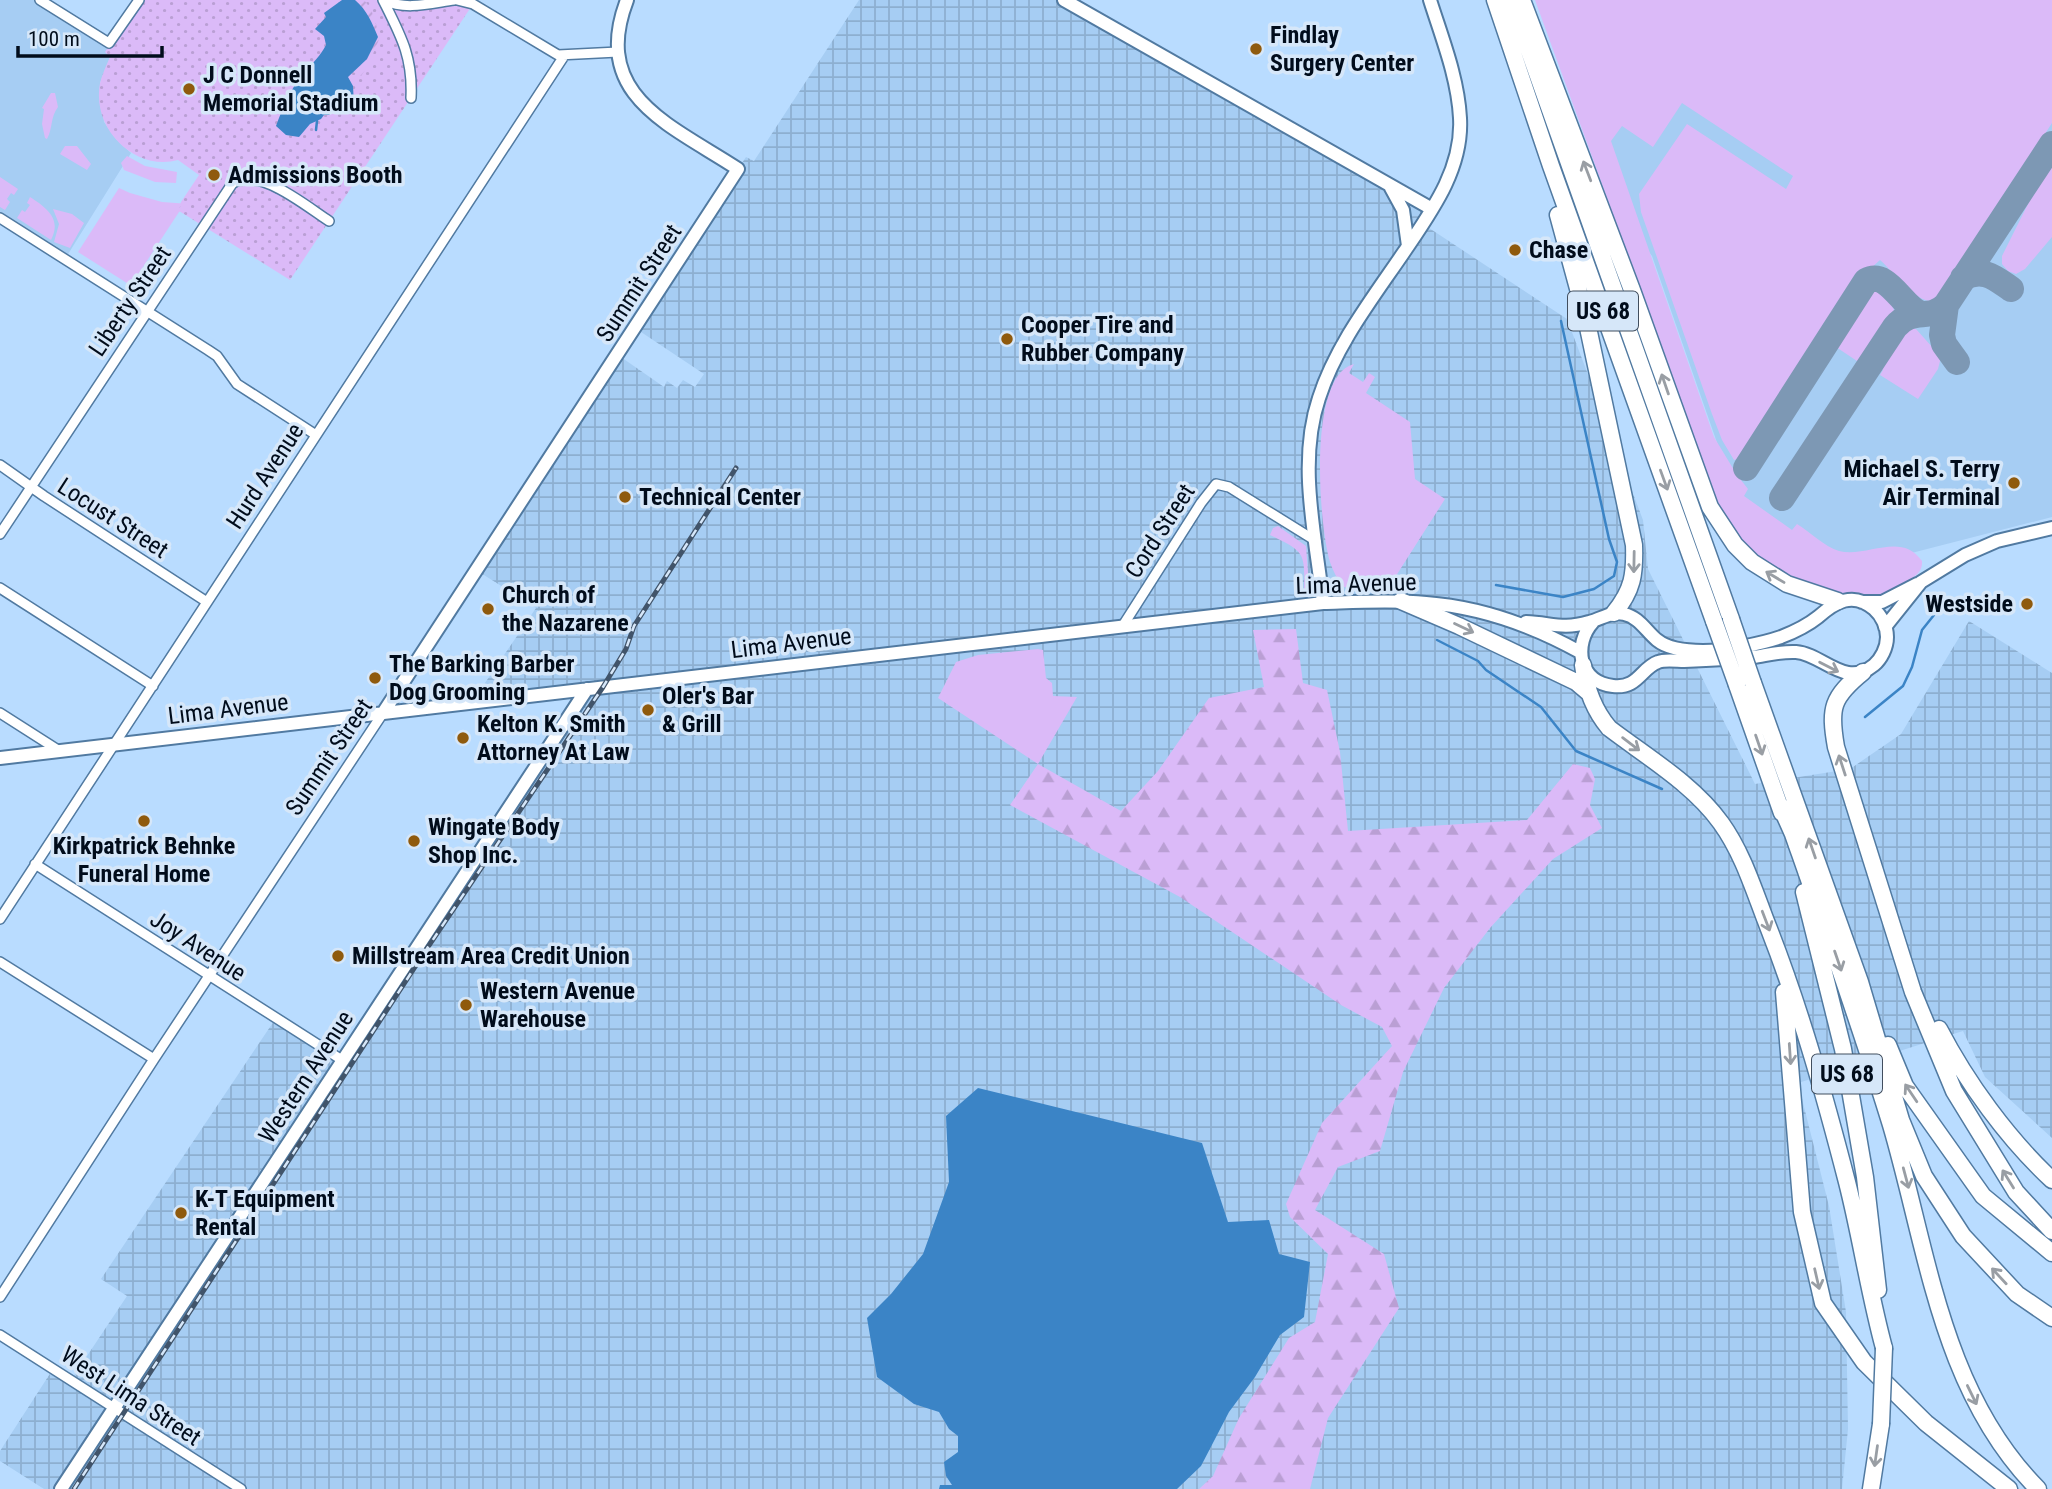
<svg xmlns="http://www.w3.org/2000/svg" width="2052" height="1489" viewBox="0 0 2052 1489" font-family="'Roboto Condensed',sans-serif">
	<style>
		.built { fill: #a6cdf3 }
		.industrial { fill: url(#industrial-grid) }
		.grass { fill: #dbbaf8 }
		.forest { fill: url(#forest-firs) }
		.park { fill: url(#park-dots) }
		.garden { fill: url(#garden-furrows) }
		.water { fill: #3b84c6 }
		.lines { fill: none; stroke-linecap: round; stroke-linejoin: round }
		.stream { stroke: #3b84c6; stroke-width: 2.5 }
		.taxiway { stroke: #7d98b4; stroke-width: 26 }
		.street-casing { stroke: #517aa1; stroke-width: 12 }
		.secondary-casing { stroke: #517aa1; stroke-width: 16 }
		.highway-casing { stroke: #517aa1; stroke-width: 19 }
		.street { stroke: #fff; stroke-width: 9 }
		.secondary { stroke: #fff; stroke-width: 12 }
		.highway { stroke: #fff; stroke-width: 16 }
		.rail-casing { stroke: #41546a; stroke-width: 5 }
		.rail { stroke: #d6e7f9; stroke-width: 2.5; stroke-dasharray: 8; stroke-linecap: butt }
		.highway-bridge-casing { stroke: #517aa1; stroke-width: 19; stroke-linecap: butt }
		.highway-bridge { stroke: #fff; stroke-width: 16 }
		.oneway { stroke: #999ea4 }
		.poi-dot { fill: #8f5a0d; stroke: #d6e7f9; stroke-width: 2.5 }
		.labels { text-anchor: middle; stroke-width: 7; stroke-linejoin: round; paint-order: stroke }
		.shield { fill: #d6e7f9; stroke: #414e5e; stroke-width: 2 }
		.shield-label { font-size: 23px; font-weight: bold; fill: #010c1b }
		.poi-label { font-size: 24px; font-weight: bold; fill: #010c1b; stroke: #d6e7f9; text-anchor: start }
		.street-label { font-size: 24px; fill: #010c1b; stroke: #d6e7f9 }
	</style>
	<defs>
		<pattern id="industrial-grid" width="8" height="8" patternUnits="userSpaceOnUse" patternTransform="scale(1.75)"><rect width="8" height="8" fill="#a6cdf3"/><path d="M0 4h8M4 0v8" fill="none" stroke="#8dafd0"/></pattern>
		<pattern id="forest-firs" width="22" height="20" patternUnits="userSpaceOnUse" patternTransform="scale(1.75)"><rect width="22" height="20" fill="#dbbaf8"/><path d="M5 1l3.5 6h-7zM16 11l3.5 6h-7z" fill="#ba9fd4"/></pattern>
		<pattern id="park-dots" width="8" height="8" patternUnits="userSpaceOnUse" patternTransform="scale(1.75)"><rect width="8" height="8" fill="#dbbaf8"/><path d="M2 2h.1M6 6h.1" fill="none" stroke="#ba9fd4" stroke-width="1.8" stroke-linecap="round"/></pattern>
		<pattern id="garden-furrows" width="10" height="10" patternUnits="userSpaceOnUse" patternTransform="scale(1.75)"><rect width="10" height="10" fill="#dbbaf8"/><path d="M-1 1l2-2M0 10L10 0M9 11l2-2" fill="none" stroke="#ba9fd4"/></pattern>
	</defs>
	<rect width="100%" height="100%" fill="#b9dcff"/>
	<path class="built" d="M0 0H42L109 43 110 57 100 83 104 122 116 139 131 153 65 259 0 218Z
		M1550 0H2052V517L1896 557 1806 565 1745 523 1652 256 1625 220Z"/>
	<path class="industrial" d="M859 0H1064L1432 209 1423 224 1567 319 1643 520 1648 569 1755 784 1850 769 1901 734 1969 621 2052 673V1138L1985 1077 1963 1031 1798 1083 1829 1206 1846 1312 1848 1429 1842 1489H44L0 1461V1451L53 1369 71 1380 127 1296 101 1279 276 1018 341 1060 587 690 472 702 536 608 476 570 618 355 664 387 667 381 677 388 683 380 695 387 704 374 635 328 738 169 746 157 754 161Z"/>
	<path class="grass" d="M1535 0H2052V123L1936 301C1916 305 1894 272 1880 260L1859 279 1741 458 1734 460 1722 440 1712 414 1641 212 1639 194 1687 124 1786 189 1793 176 1682 103 1653 147 1622 126 1611 141 1714 437 1737 475 1748 489 1744 496 1792 530 1797 524C1810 532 1825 547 1839 551 1867 558 1901 531 1922 561 1923 574 1912 578 1902 584 1895 589 1887 595 1878 596 1842 603 1775 573 1748 549 1737 539 1730 527 1722 514Z
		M51 93H55L58 107C50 118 53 128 47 139L45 138 42 124 44 109 42 108Z
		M65 146H77L91 164 87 170 60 154Z
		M127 156 145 166 177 172 176 183 155 182 124 170 121 163Z
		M2052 164V237L2025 269 2016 274 2008 271 2002 264V256L2033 194Z
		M0 177 18 189 14 195 11 193 7 199 10 202 5 210 0 207Z
		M119 188 130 193 162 202 190 204 179 212 137 276 145 285 141 292 78 252Z
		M30 197C47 208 62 219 51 240L17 218 22 210 25 212 30 205 27 203Z
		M53 209 72 214 84 223 70 248 54 242 59 224Z
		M1872 286C1883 290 1894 304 1895 315L1863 365 1833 345Z
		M1908 327 1916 329 1941 357 1938 369 1918 399 1880 375 1883 370 1878 366 1902 329Z
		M1354 364 1349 373 1363 382 1369 373 1375 377 1366 393 1410 422 1415 479 1445 499 1394 579 1380 587 1349 589 1342 586C1337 578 1333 571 1330 562 1319 526 1307 375 1354 364Z
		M1278 526 1306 546 1309 586 1304 591C1305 552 1305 552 1270 535L1273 528Z
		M1038 649 1043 650 1046 678 1052 683 1053 696 1077 697 1038 764 938 698 956 662 978 655Z"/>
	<path class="forest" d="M1296 629 1303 683 1327 690 1340 752 1348 831 1527 820 1573 764 1590 768 1595 779 1590 805 1602 828 1553 859 1490 928 1444 988 1403 1072 1380 1151 1338 1167 1315 1210 1384 1254 1399 1308 1328 1418 1310 1489H1199L1213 1476 1239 1418 1289 1338 1315 1322 1328 1254 1290 1217 1286 1204 1322 1123 1392 1046 1382 1027 1341 1005 1180 897 1010 805 1038 764 1121 811 1158 771 1209 698 1264 687 1253 630Z"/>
	<path class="park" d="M138 0H473V4L290 280 179 211 181 202 199 175 178 160C138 171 97 134 99 93 99 80 105 69 110 57L105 52Z"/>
	<path class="garden" d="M364 0 371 9 380 37 368 66 361 76 353 72 367 59 361 5 357 2Z"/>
	<path class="water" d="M342 0H355C367 10 372 23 378 37L367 59 348 77 353 86 354 105 348 112 333 111 329 115H324L321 119 310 124 299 137 286 135 276 126C283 107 292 86 305 71 314 62 320 56 326 45L324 36 315 29 326 17 324 13Z
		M978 1088 1202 1143 1228 1222 1269 1220 1279 1254 1310 1262 1304 1317 1280 1335 1255 1377 1229 1412 1201 1466 1177 1489H939L940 1485H952L946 1476 944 1462 958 1452V1436L949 1429 939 1412 914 1404 877 1377 867 1318 891 1294 923 1254 949 1182 946 1116Z"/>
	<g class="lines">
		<path class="stream" d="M316 130 317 121
			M1496 585 1563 597 1594 589 1614 576 1617 562 1609 539 1561 321
			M1437 640 1478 661 1486 670 1541 707 1576 751 1662 789
			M1865 717 1903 686 1912 667 1922 630 1938 610"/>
		<path class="taxiway" d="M1963 278C1983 267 1995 278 2011 289
			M1946 305 1942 335 1944 344 1957 362
			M1746 468 1866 281C1888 269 1902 307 1921 314
			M1782 498 1895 327C1913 306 1929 322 1946 305L2052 144"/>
		<g class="street-casing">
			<path id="street" d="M40 0 109 43 139 0
				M383 0C401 36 413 57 411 98
				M385 0C405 11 432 3 454 0
				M457 0 473 4 558 55 618 52
				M0 218 208 350 217 356 237 384 316 435
				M0 465 44 496 207 602
				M0 534 232 184C256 164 307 207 329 221
				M0 588 153 686
				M1122 627 1201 503 1216 484 1229 487 1316 541
				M0 713 58 750
				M35 864 342 1060
				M0 919 564 56
				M0 962 154 1059
				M0 1297 154 1059 383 713
				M0 1335 241 1489"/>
		</g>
		<g class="secondary-casing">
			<path id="secondary" d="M1064 0 1432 209
				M1391 188 1403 210 1408 246
				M1862 602H1882L1917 584
				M1323 603C1316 537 1297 463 1319 398 1336 345 1372 299 1404 252 1431 212 1463 169 1460 118 1458 78 1442 38 1430 0
				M1526 622C1552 623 1562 630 1589 622 1602 619 1610 611 1624 614 1639 617 1646 631 1657 640 1668 649 1689 651 1703 651 1724 651 1761 644 1781 637 1794 632 1808 625 1818 617 1835 602 1853 591 1874 609 1882 616 1887 627 1887 637 1887 648 1881 659 1874 665 1845 689 1823 654 1796 652 1782 651 1767 655 1753 657 1730 659 1707 660 1684 661 1677 661 1665 659 1658 662 1641 668 1638 689 1613 686 1578 682 1573 644 1593 622
				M1885 627 1921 582 1965 555 1997 541 2052 528
				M383 713 738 169C671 125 590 96 627 0
				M0 758 1323 603C1357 602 1392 600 1426 603 1480 607 1533 626 1580 652
				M61 1489 587 689"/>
		</g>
		<g class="highway-casing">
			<path id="highway" d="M1495 0 1551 166 1714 621
				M1511 0 1731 619
				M1522 0 1632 290 1710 507 1735 545 1752 562 1787 584 1838 601
				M1558 215 1586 318 1634 545C1635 574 1633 590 1614 613
				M1401 601 1459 626 1576 682 1589 693
				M1583 665C1586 689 1593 709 1609 728 1647 757 1693 784 1721 823 1744 855 1755 894 1769 929 1801 1011 1825 1097 1847 1182 1861 1237 1869 1293 1884 1348
				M1863 672C1832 697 1829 708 1836 747L1913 992 1954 1091 2016 1192 2052 1231
				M1753 683 1860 982 1901 1120 1924 1176 1963 1236 2017 1294 2052 1318
				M1737 685 1782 813
				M1780 805 1793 834C1827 931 1861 1027 1891 1125 1928 1251 1941 1391 2038 1489
				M1804 892 1843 1049 1865 1177 1878 1290
				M1784 992 1802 1212 1823 1303 1864 1362 1926 1423 2009 1489
				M1939 1029C1967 1083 2008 1139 2052 1180
				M1888 1045 1905 1086 1983 1196 2052 1253
				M1871 1489 1881 1424"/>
		</g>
		<use href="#street" class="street"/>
		<use href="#secondary" class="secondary"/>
		<use href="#highway" class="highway"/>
		<g class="rail-casing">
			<path id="rail" d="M74 1489 428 947 603 687 626 649 634 626 736 468"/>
		</g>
		<use href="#rail" class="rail"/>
		<g class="highway-bridge-casing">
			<path id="highway-bridge" d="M1731 619 1753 683
				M1714 621 1737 685
				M1881 1424 1884 1348"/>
		</g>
		<use href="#highway-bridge" class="highway-bridge"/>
	</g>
	<defs><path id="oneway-shaft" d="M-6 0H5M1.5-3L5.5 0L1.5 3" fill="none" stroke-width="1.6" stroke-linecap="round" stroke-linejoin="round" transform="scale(1.75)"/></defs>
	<g class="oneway">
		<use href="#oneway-shaft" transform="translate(1587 171) rotate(-111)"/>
		<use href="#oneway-shaft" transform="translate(1665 384) rotate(-109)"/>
		<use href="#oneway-shaft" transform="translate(1664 480) rotate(70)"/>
		<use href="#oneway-shaft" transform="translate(1634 562) rotate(91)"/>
		<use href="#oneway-shaft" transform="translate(1775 577) rotate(-149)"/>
		<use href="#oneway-shaft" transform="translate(1464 628) rotate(25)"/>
		<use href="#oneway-shaft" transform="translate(1829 667) rotate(27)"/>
		<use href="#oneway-shaft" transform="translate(1631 744) rotate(37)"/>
		<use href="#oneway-shaft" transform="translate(1759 745) rotate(71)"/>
		<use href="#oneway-shaft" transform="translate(1842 765) rotate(-108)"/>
		<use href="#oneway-shaft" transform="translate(1812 848) rotate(-109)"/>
		<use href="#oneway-shaft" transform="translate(1766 921) rotate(69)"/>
		<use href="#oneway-shaft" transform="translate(1838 961) rotate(71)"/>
		<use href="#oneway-shaft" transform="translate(1790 1054) rotate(86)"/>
		<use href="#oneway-shaft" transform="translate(1911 1093) rotate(-124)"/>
		<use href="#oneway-shaft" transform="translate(1906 1178) rotate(75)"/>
		<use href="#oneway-shaft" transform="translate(2008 1179) rotate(-122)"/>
		<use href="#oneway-shaft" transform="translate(1999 1276) rotate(-133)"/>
		<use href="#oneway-shaft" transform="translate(1817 1279) rotate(77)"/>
		<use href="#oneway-shaft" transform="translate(1972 1395) rotate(64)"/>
		<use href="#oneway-shaft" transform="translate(1876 1456) rotate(98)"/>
	</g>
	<g class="poi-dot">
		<circle cx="1256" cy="49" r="7"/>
		<circle cx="189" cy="89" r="7"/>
		<circle cx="214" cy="175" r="7"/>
		<circle cx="1515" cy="250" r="7"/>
		<circle cx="1007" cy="339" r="7"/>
		<circle cx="2014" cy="483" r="7"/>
		<circle cx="625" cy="497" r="7"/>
		<circle cx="2027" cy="604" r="7"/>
		<circle cx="488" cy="609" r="7"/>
		<circle cx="375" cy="678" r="7"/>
		<circle cx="648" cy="710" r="7"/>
		<circle cx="463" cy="738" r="7"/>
		<circle cx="144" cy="821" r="7"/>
		<circle cx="414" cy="841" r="7"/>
		<circle cx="338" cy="956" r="7"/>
		<circle cx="466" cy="1005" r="7"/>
		<circle cx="181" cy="1213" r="7"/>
	</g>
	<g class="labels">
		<g class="shield">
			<rect x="1568" y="291.5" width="70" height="39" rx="5"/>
			<rect x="1812" y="1054.5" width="70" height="39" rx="5"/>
		</g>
		<g class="shield-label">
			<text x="1603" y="319">US 68</text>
			<text x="1847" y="1082">US 68</text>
		</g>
		<g class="poi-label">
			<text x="1270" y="43">Findlay<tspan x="1270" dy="28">Surgery Center</tspan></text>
			<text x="203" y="83">J C Donnell<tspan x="203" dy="28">Memorial Stadium</tspan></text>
			<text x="228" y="183">Admissions Booth</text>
			<text x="1529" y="258">Chase</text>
			<text x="1021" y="333">Cooper Tire and<tspan x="1021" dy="28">Rubber Company</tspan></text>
			<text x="2000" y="477" text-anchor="end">Michael S. Terry<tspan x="2000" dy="28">Air Terminal</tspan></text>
			<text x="639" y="505">Technical Center</text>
			<text x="502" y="603">Church of<tspan x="502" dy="28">the Nazarene</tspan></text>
			<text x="2013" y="612" text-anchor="end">Westside</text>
			<text x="389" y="672">The Barking Barber<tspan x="389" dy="28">Dog Grooming</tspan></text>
			<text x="662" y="704">Oler's Bar<tspan x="662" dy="28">&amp; Grill</tspan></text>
			<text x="477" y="732">Kelton K. Smith<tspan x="477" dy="28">Attorney At Law</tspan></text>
			<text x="428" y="835">Wingate Body<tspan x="428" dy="28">Shop Inc.</tspan></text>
			<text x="144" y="854" text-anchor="middle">Kirkpatrick Behnke<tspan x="144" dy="28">Funeral Home</tspan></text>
			<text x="352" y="964">Millstream Area Credit Union</text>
			<text x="480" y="999">Western Avenue<tspan x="480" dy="28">Warehouse</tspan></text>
			<text x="195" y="1207">K-T Equipment<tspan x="195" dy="28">Rental</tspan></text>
		</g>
		<g class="street-label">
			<text transform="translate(639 283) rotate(-57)" y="8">Summit Street</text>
			<text transform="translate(130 301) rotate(-56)" y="8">Liberty Street</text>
			<text transform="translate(265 476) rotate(-57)" y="8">Hurd Avenue</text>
			<text transform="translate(113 518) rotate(33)" y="8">Locust Street</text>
			<text transform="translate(1160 531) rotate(-57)" y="8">Cord Street</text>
			<text transform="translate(1356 584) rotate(-2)" y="8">Lima Avenue</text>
			<text transform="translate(791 643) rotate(-7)" y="8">Lima Avenue</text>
			<text transform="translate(228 709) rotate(-7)" y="8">Lima Avenue</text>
			<text transform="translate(329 757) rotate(-56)" y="8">Summit Street</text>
			<text transform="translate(198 946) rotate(33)" y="8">Joy Avenue</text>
			<text transform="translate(306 1077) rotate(-57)" y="8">Western Avenue</text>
			<text transform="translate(131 1396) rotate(33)" y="8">West Lima Street</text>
		</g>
	</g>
	<path d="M18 46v10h144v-10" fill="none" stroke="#010c1b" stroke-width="3.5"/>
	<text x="28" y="46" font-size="21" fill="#010c1b" stroke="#d6e7f9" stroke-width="5" paint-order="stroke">100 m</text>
</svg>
